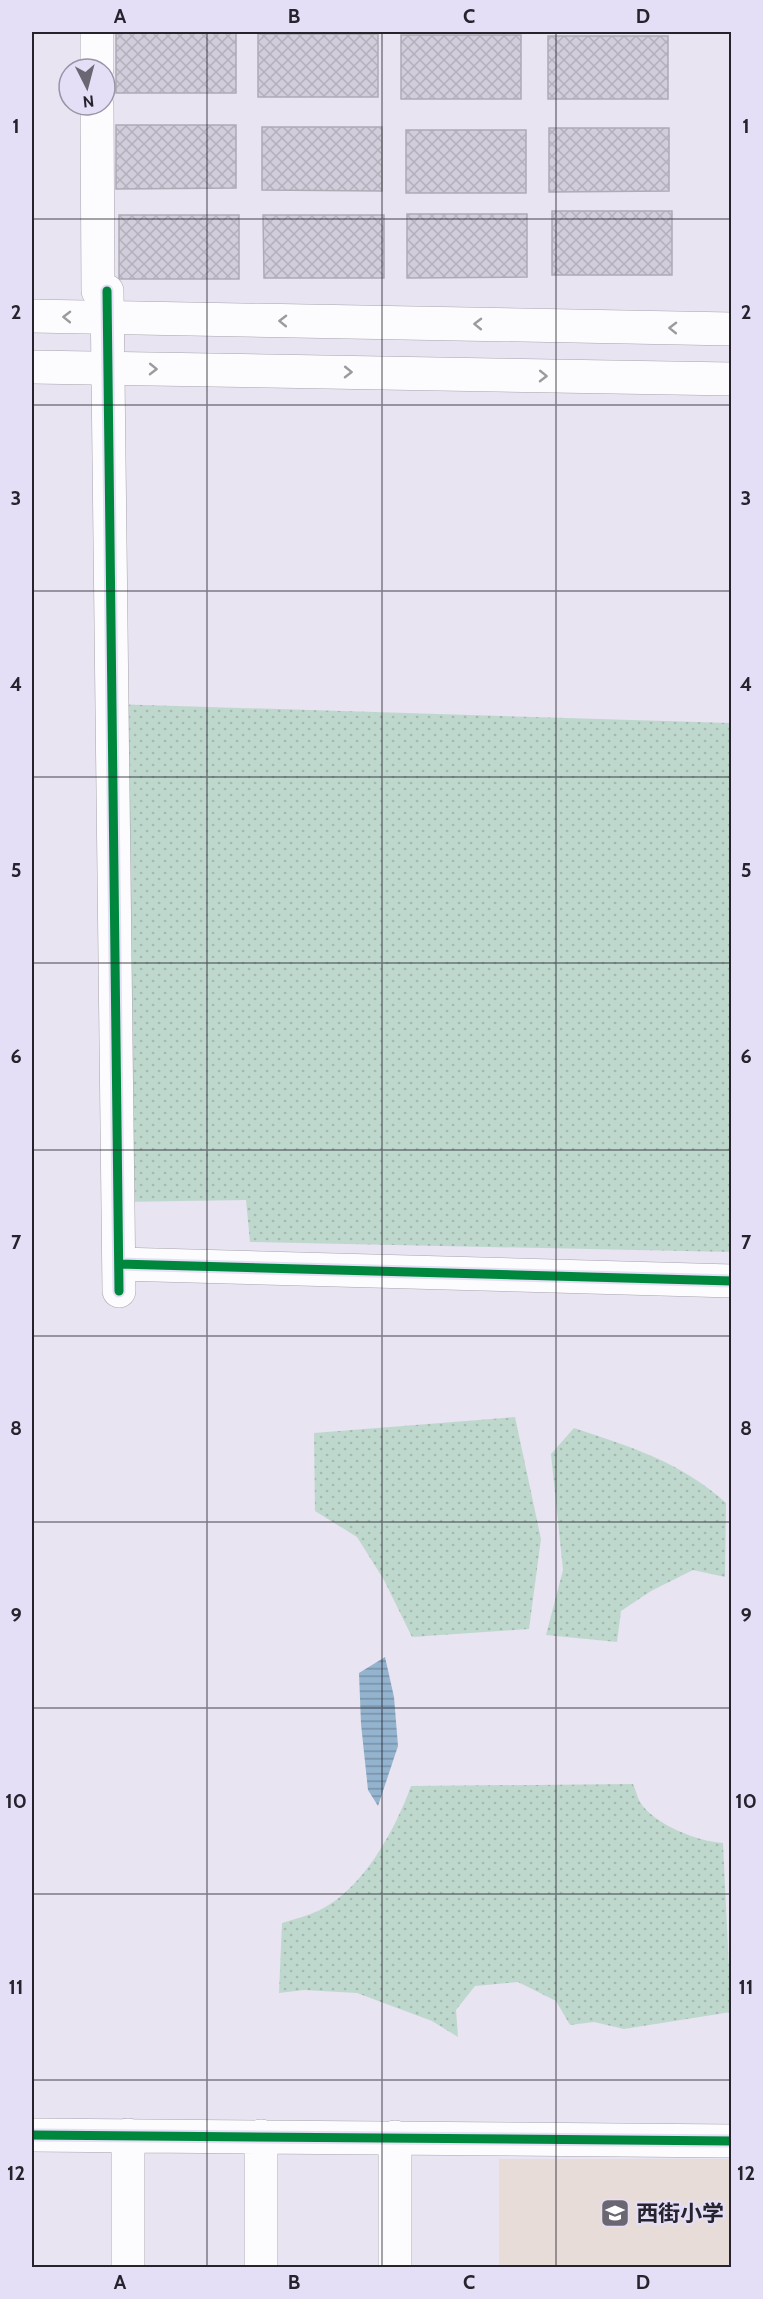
<svg xmlns="http://www.w3.org/2000/svg" width="763" height="2299" viewBox="0 0 763 2299" font-family="Cabin,'Noto Sans SC',sans-serif">
	<style>
		.education { fill: #e7dcd8 }
		.grass { fill: url(#grass-dots) }
		.water { fill: url(#water-rules) }
		.building { fill: url(#building-cross-hatch); stroke: #aeabb5; stroke-width: 1.5 }
		.lines { fill: none; stroke-linecap: round; stroke-linejoin: round }
		.minor-casing { stroke: #a7a4ae; stroke-width: 34 }
		.secondary-casing { stroke: #a7a4ae; stroke-width: 34 }
		.minor { stroke: #fcfbfd; stroke-width: 33 }
		.secondary { stroke: #fcfbfd; stroke-width: 33 }
		.cycleway-casing { stroke: #e5def7; stroke-width: 13 }
		.cycleway { stroke: #00873e; stroke-width: 9 }
		.oneway { stroke: #9c9a9f }
		.grid { fill: none; stroke: #26232d; stroke-width: 1.5; stroke-opacity: 0.55 }
		.labels { text-anchor: middle; stroke-width: 4.5; stroke-linejoin: round; paint-order: stroke }
		.poi-label { font-size: 22px; font-weight: bold; fill: #26232d; stroke: #e5def7; text-anchor: start }
		.neatline { fill: none; stroke: #26232d; stroke-width: 2 }
		.grid-label { font-size: 20px; text-anchor: middle; font-weight: bold; fill: #26232d }
	</style>
	<defs>
		<pattern id="grass-dots" width="8" height="8" patternUnits="userSpaceOnUse" patternTransform="scale(1.5)"><rect width="8" height="8" fill="#bfd8cd"/><path d="M2 2h.1M6 6h.1" fill="none" stroke="#a4b9b0" stroke-width="1.8" stroke-linecap="round"/></pattern>
		<pattern id="water-rules" width="6" height="5" patternUnits="userSpaceOnUse" patternTransform="scale(1.5)"><rect width="6" height="5" fill="#93b3ce"/><path d="M0 2.5h6" fill="none" stroke="#7891a8"/></pattern>
		<pattern id="building-cross-hatch" width="8" height="8" patternUnits="userSpaceOnUse" patternTransform="scale(1.5)"><rect width="8" height="8" fill="#d1cddb"/><path d="M0 0l8 8M0 8l8-8" fill="none" stroke="#b3b0bc"/></pattern>
	</defs>
	<rect width="100%" height="100%" fill="#e8e4f1"/>
	<path class="education" d="M499 2159H731V2267H499Z"/>
	<path class="grass" d="M112 704 731 723V1252L250 1242 246 1200 118 1202Z
		M515 1417 541 1539 529 1629 412 1637 384 1580 357 1537 315 1511 314 1433Z
		M574 1428C631 1447 681 1462 726 1503L725 1577 693 1570 651 1591 621 1611 617 1642 546 1635 563 1570 551 1454Z
		M633 1784C636 1790 637 1797 640 1802 653 1824 699 1842 723 1843L731 2012 624 2029 594 2022 570 2025 556 2001 518 1982 475 1986 456 2010 458 2037 432 2021 357 1993 304 1990 279 1993 282 1923C294 1919 307 1916 318 1911 363 1890 395 1830 411 1786Z"/>
	<path class="water" d="M385 1657 394 1697 398 1746 378 1806 368 1790 361 1724 359 1673Z"/>
	<path class="building" d="M116 32H236V93H116Z
		M258 34H378V97H258Z
		M401 35H521V99H401Z
		M548 36H668V99H548Z
		M116 125H236V188L116 189Z
		M262 127H382V191L262 190Z
		M549 128H669V191L549 192Z
		M406 130H526V193H406Z
		M552 211H672V275H552Z
		M407 214H527V277L407 278Z
		M119 215H239V279H119Z
		M263 215H384V278H264Z"/>
	<g class="lines">
		<g class="minor-casing">
			<path id="minor" d="M97 32V69
				M97 105 98 291
				M107 291 119 1291
				M119 1264 732 1281
				M32 2135 732 2141
				M261 2136V2268
				M128 2268V2135
				M395 2268V2137"/>
		</g>
		<g class="secondary-casing">
			<path id="secondary" d="M32 316 732 329
				M32 367 732 379"/>
		</g>
		<use href="#minor" class="minor"/>
		<use href="#secondary" class="secondary"/>
		<g class="cycleway-casing">
			<path id="cycleway" d="M107 291 119 1291
				M119 1264 732 1281
				M32 2135 732 2141"/>
		</g>
		<use href="#cycleway" class="cycleway"/>
	</g>
	<defs><path id="oneway-chevron" d="M-2-3.5L2.5 0L-2 3.5" fill="none" stroke-width="1.6" stroke-linecap="round" stroke-linejoin="round" transform="scale(1.5)"/></defs>
	<g class="oneway">
		<use href="#oneway-chevron" transform="translate(67 317) rotate(-179)"/>
		<use href="#oneway-chevron" transform="translate(283 321) rotate(-179)"/>
		<use href="#oneway-chevron" transform="translate(478 324) rotate(-179)"/>
		<use href="#oneway-chevron" transform="translate(673 328) rotate(-179)"/>
		<use href="#oneway-chevron" transform="translate(153 369) rotate(1)"/>
		<use href="#oneway-chevron" transform="translate(348 372) rotate(1)"/>
		<use href="#oneway-chevron" transform="translate(543 376) rotate(1)"/>
	</g>
	<path class="grid" d="M207 32V2268M382 32V2268M556 32V2268M32 219H732M32 405H732M32 591H732M32 777H732M32 963H732M32 1150H732M32 1336H732M32 1522H732M32 1708H732M32 1894H732M32 2080H732"/>
	<defs>
		<g id="school-square" transform="scale(1.5)"><rect x="-9" y="-9" width="18" height="18" rx="4" fill="#6a6772" stroke="#e5def7"/><path d="M0-5L7-2L0 1L-7-2ZM-4 1L0 2.5L4 1V4Q0 6-4 4Z" fill="#fff"/></g>
	</defs>
	<g fill-rule="evenodd">
		<use href="#school-square" x="615" y="2213"/>
	</g>
	<g class="labels">
		<g class="poi-label">
			<text x="636" y="2221">西街小学</text>
		</g>
	</g>
	<rect width="763" height="2299" fill="none" stroke="#e5def7" stroke-width="66"/>
	<g transform="translate(87 87) rotate(174)"><circle r="28" fill="#e5def7" stroke="#9993a6" stroke-width="1.5"/>
	<path d="M0-4.5L10 22L0 15L-10 22Z" fill="#6a6772"/>
	<text y="-9" font-size="16" font-weight="bold" text-anchor="middle" fill="#26232d">N</text>
	</g>
	<rect x="33" y="33" width="697" height="2233" class="neatline"/>
	<g class="grid-label">
		<text x="120" y="23">A</text>
		<text x="294" y="23">B</text>
		<text x="469" y="23">C</text>
		<text x="643" y="23">D</text>
		<text x="16" y="133">1</text>
		<text x="746" y="133">1</text>
		<text x="16" y="319">2</text>
		<text x="746" y="319">2</text>
		<text x="16" y="505">3</text>
		<text x="746" y="505">3</text>
		<text x="16" y="691">4</text>
		<text x="746" y="691">4</text>
		<text x="16" y="877">5</text>
		<text x="746" y="877">5</text>
		<text x="16" y="1063">6</text>
		<text x="746" y="1063">6</text>
		<text x="16" y="1249">7</text>
		<text x="746" y="1249">7</text>
		<text x="16" y="1435">8</text>
		<text x="746" y="1435">8</text>
		<text x="16" y="1622">9</text>
		<text x="746" y="1622">9</text>
		<text x="16" y="1808">10</text>
		<text x="746" y="1808">10</text>
		<text x="16" y="1994">11</text>
		<text x="746" y="1994">11</text>
		<text x="16" y="2180">12</text>
		<text x="746" y="2180">12</text>
		<text x="120" y="2289">A</text>
		<text x="294" y="2289">B</text>
		<text x="469" y="2289">C</text>
		<text x="643" y="2289">D</text>
	</g>
</svg>
